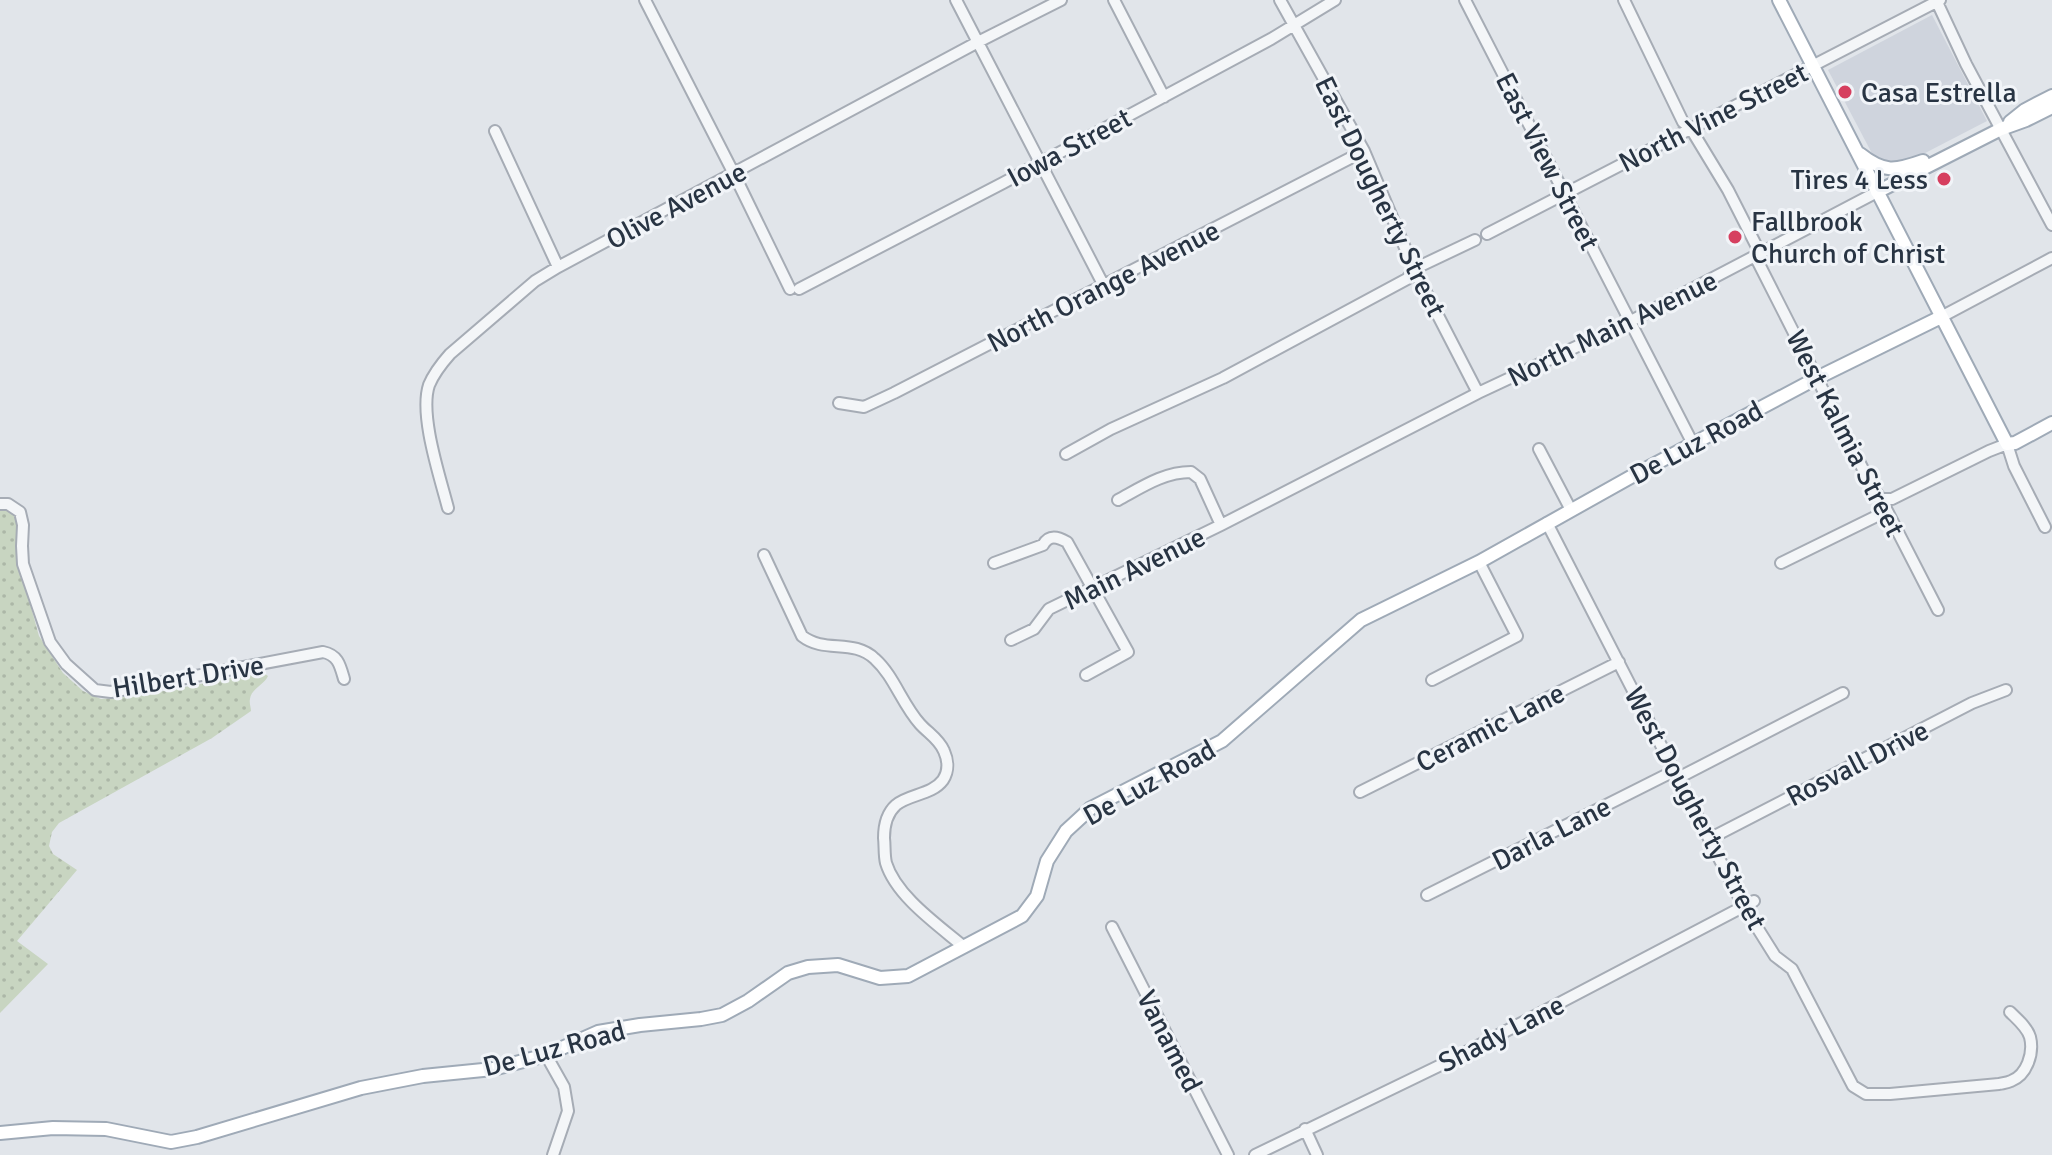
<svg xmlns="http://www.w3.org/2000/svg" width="2052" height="1155" viewBox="0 0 2052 1155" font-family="Signika,sans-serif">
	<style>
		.built { fill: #cfd4dd }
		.grass { fill: url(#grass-dots) }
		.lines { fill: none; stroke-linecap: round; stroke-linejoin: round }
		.minor-casing { stroke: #a6acb5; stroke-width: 14 }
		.major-casing { stroke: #9faab7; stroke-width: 16 }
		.minor { stroke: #f4f6f8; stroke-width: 10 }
		.major { stroke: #fff; stroke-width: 12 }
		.poi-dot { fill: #d63f5f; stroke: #f1f4f8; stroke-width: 3 }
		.labels { text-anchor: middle; stroke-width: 6; stroke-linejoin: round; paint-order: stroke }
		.poi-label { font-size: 28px; fill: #283443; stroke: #f1f4f8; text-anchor: start }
		.street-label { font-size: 28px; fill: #283443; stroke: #f1f4f8 }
	</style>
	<defs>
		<pattern id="grass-dots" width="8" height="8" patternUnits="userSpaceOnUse" patternTransform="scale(2)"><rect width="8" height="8" fill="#c8d5c1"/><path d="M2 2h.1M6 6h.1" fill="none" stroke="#acb7a7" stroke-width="1.8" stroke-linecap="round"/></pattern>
	</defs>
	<rect width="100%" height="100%" fill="#e1e5ea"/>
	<path class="built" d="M1932 15 1987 121 1900 166 1876 161 1828 70Z"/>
	<path class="grass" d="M0 509H12L18 525V556L24 582 39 636 63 673 83 691 101 699 143 695 262 672 268 676C264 685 251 689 250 699 249 703 251 707 251 711L212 738 59 823 52 832 49 846 53 854 77 870 17 941 48 964 0 1013Z"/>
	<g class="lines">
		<g class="minor-casing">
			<path id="minor" d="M645 0 734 174 790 289
				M956 0 1104 286
				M1114 0 1164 97
				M1280 0 1364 151 1414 269 1478 393
				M1465 0 1693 444
				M1624 0 1683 122 1691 129 1728 190 1760 253
				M1936 0 1966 64 2052 225
				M495 131 558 267
				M1487 234 1940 0
				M1755 256 1872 487 1881 499 1938 610
				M799 289 1003 183 1271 39 1335 0
				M1941 317 2052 258
				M839 403 864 407 894 393 1364 151
				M1539 449 1571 510
				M1066 454 1111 429 1223 378 1407 279 1414 269 1475 240
				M1881 499H1892L1989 451 2007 444 2014 466 2045 527
				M1118 500C1142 487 1164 472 1191 472L1200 479 1221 525
				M0 504H8L20 512 23 525 22 546 23 564 50 642 66 664 95 690 111 692 323 652C338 655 340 665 344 679
				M448 508C440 477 419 415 429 385 434 373 442 363 450 354L535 281 558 267 978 42 1061 0
				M1547 523 1743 905 1775 956 1792 969 1853 1086 1866 1094H1890L1999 1084C2003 1083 2007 1083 2011 1081 2027 1075 2034 1053 2030 1037 2027 1027 2017 1019 2010 1012
				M764 555 802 636C825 654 853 638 875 659 894 676 902 704 920 724 928 733 939 739 944 751 948 760 949 771 943 780 932 795 909 794 896 805 886 814 884 826 884 838 885 846 884 855 886 863 896 896 938 925 964 947
				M994 563 1043 545C1049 534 1058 537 1067 542L1128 652 1086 675
				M1781 563 1887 511
				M1011 640 1034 629 1049 609 1221 525 1478 393 1631 321 1877 192
				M1432 680 1517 636 1479 562
				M1678 778 1843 693
				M1360 792 1619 662
				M1709 839 1972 703 2006 690
				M1427 895 1674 771
				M1112 927 1228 1155
				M546 1055 564 1087 568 1111 553 1155
				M1305 1129 1317 1155
				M1255 1155 1445 1063 1754 901"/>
		</g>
		<g class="major-casing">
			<path id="major" d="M1779 0 2007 444 2015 443 2052 423
				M2010 122 2025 110 2052 96
				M1860 154C1884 173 1895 171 1923 161
				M1877 192 2001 129 2026 120 2052 107
				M0 1133 53 1128 106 1129 171 1142 197 1137 361 1088 423 1076 493 1069 546 1055 598 1032 640 1025 701 1019 722 1015 748 1001 788 973 808 967 838 965 880 978 908 976 1022 916 1037 896 1047 861 1066 831 1091 808 1222 741 1361 620 1479 562 1636 474 1817 378 1941 317"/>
		</g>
		<use href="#minor" class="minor"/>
		<use href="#major" class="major"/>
	</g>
	<g class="poi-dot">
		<circle cx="1845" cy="92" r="8"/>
		<circle cx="1944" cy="179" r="8"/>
		<circle cx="1735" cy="237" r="8"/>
	</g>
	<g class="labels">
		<g class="poi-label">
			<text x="1861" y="102">Casa Estrella</text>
			<text x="1928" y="189" text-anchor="end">Tires 4 Less</text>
			<text x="1751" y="231">Fallbrook<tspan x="1751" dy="32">Church of Christ</tspan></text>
		</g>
		<g class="street-label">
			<text transform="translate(1713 117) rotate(-27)" y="10">North Vine Street</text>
			<text transform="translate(1069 147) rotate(-28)" y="10">Iowa Street</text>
			<text transform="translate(1548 161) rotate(63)" y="10">East View Street</text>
			<text transform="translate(1381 196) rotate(64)" y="10">East Dougherty Street</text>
			<text transform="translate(676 205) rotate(-28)" y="10">Olive Avenue</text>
			<text transform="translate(1103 286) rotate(-27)" y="10">North Orange Avenue</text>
			<text transform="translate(1612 328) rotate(-26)" y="10">North Main Avenue</text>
			<text transform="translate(1846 433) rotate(63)" y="10">West Kalmia Street</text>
			<text transform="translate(1696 442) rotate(-28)" y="10">De Luz Road</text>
			<text transform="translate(1134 568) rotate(-26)" y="10">Main Avenue</text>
			<text transform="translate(188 676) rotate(-9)" y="10">Hilbert Drive</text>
			<text transform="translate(1490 727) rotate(-27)" y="10">Ceramic Lane</text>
			<text transform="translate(1857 763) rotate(-27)" y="10">Rosvall Drive</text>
			<text transform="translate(1149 782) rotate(-29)" y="10">De Luz Road</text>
			<text transform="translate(1696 808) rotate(62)" y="10">West Dougherty Street</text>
			<text transform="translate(1551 833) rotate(-27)" y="10">Darla Lane</text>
			<text transform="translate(1501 1033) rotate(-27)" y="10">Shady Lane</text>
			<text transform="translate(1170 1041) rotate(63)" y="10">Vanamed</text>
			<text transform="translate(554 1048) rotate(-15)" y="10">De Luz Road</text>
		</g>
	</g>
</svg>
